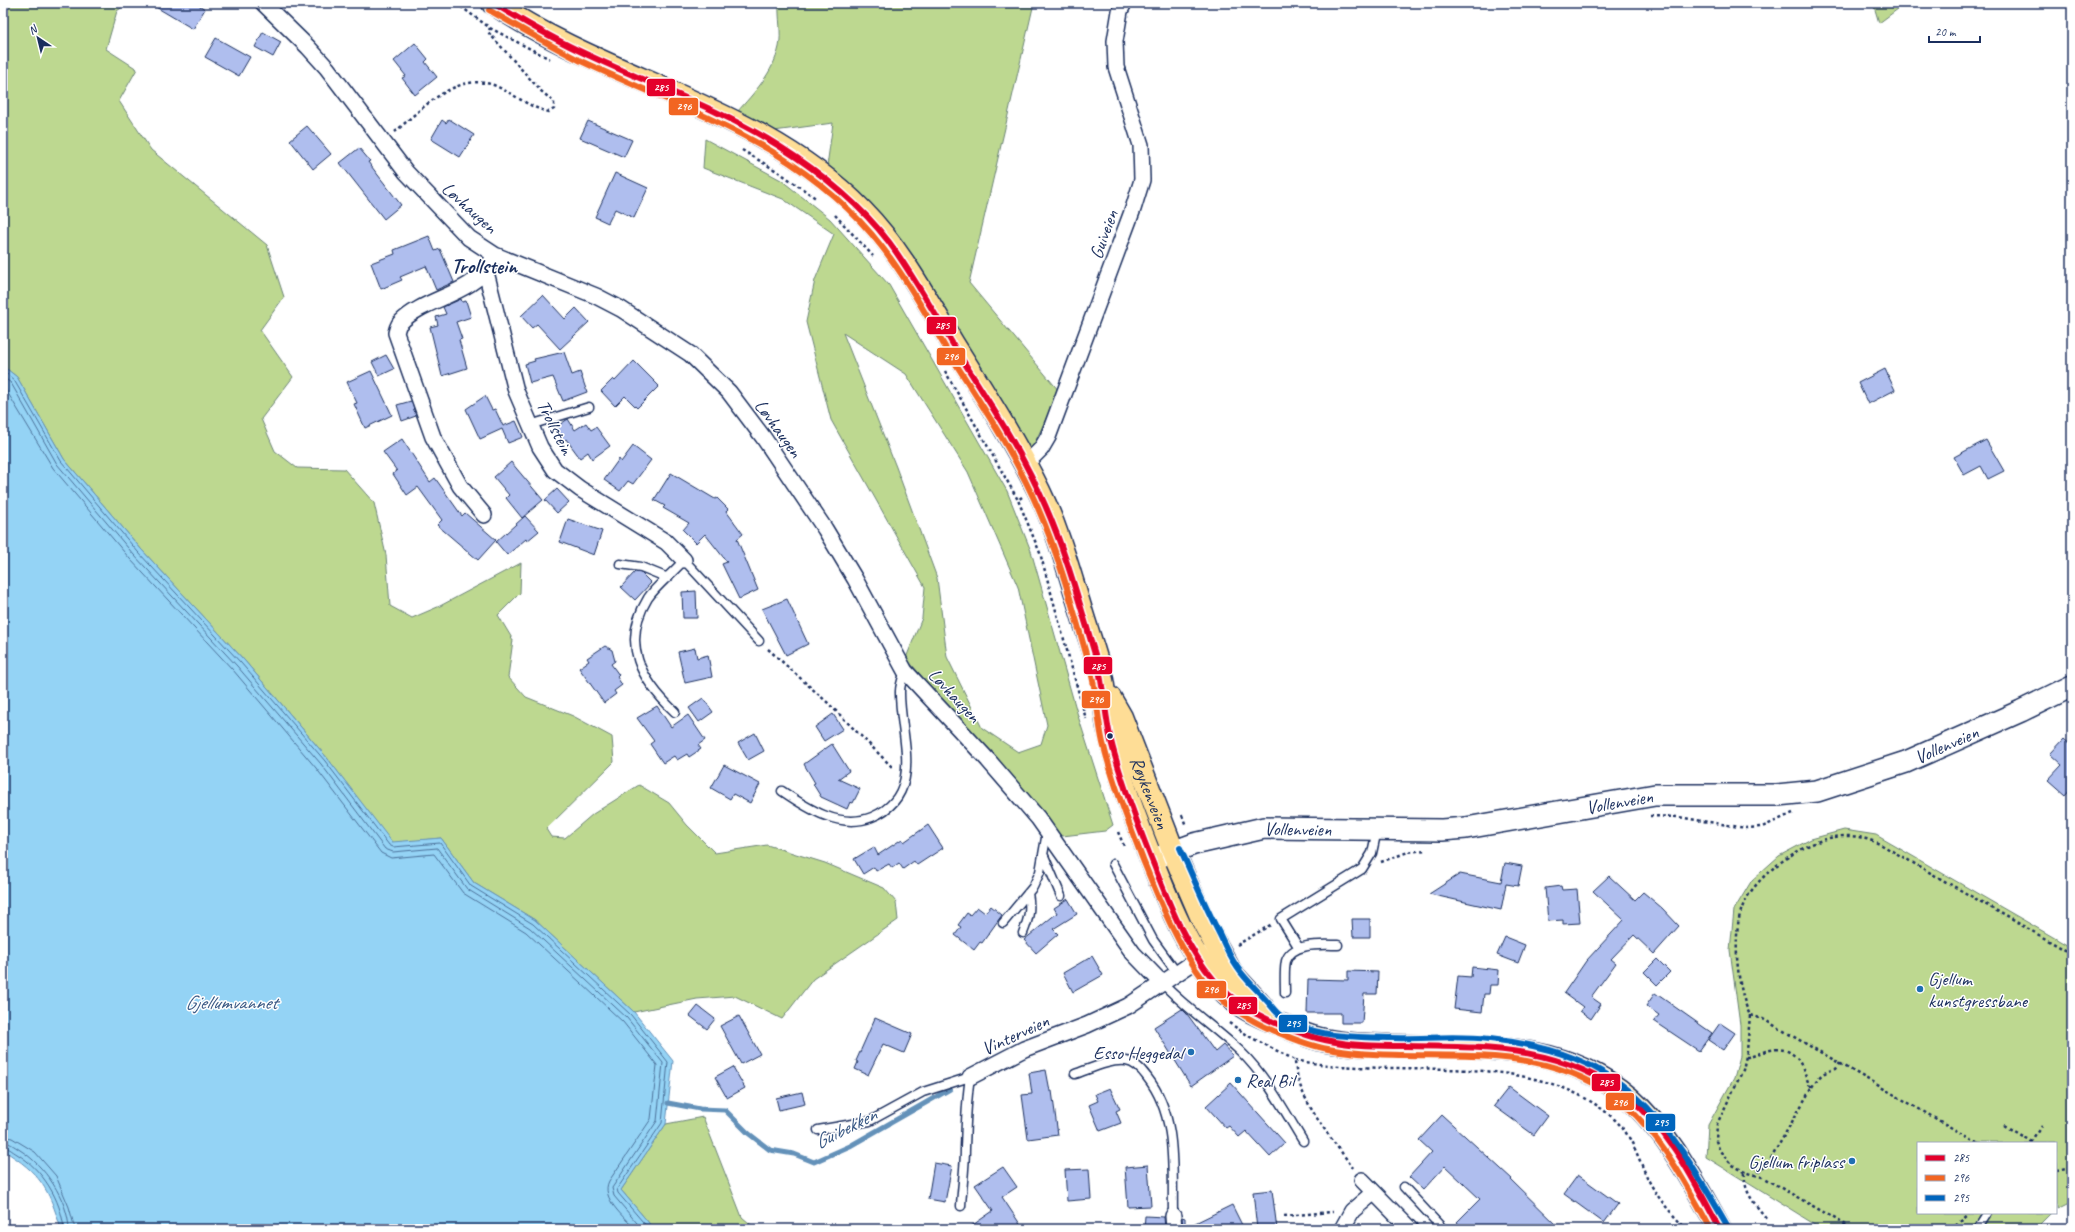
<svg xmlns="http://www.w3.org/2000/svg" width="2075" height="1232" viewBox="0 0 2075 1232" font-family="Caveat,sans-serif">
	<style>
		.green { fill: #bdd890; stroke: #6c8477; fill-rule: evenodd }
		.water { fill: #94d3f5; stroke: #6491b9 }
		.lines { fill: none; stroke-linecap: round; stroke-linejoin: round }
		.shore { stroke: #4b719a; stroke-width: 1 }
		.stream { stroke: #6491b9; stroke-width: 5 }
		.building { fill: #afbeee; stroke: #1b2f5e }
		.service-casing { stroke: #1b2f5e; stroke-width: 11 }
		.minor-casing { stroke: #1b2f5e; stroke-width: 18 }
		.secondary-casing { stroke: #1b2f5e; stroke-width: 24 }
		.primary-casing { stroke: #1b2f5e; stroke-width: 25 }
		.path { stroke: #1b2f5e; stroke-width: 2.5; stroke-dasharray: 3 3; stroke-linecap: butt }
		.service { stroke: #fff; stroke-width: 8 }
		.minor { stroke: #fff; stroke-width: 15 }
		.secondary { stroke: #fff; stroke-width: 21 }
		.primary { stroke: #fedd96; stroke-width: 22 }
		.bus-1-casing { stroke: #fff; stroke-width: 9 }
		.bus-2-casing { stroke: #fff; stroke-width: 9 }
		.bus-3-casing { stroke: #fff; stroke-width: 9 }
		.bus-1 { stroke: #e4002b; stroke-width: 6 }
		.bus-2 { stroke: #f26522; stroke-width: 6 }
		.bus-3 { stroke: #0065bd; stroke-width: 6 }
		.bus-dot { fill: #1b2f5e; stroke: #fff; stroke-width: 1.5 }
		.poi-dot { fill: #1f6fb2; stroke: #fff; stroke-width: 1.5 }
		.labels { text-anchor: middle; stroke-width: 3; stroke-linejoin: round; paint-order: stroke }
		.street-label { font-size: 19px; fill: #1b2f5e; stroke: #fff }
		.poi-label { font-size: 19px; fill: #1b2f5e; stroke: #fff; text-anchor: start }
		.water-label { font-size: 20px; font-style: italic; fill: #395884; stroke: #fff }
		.quarter-label { font-size: 21px; font-weight: bold; fill: #1b2f5e; stroke: #fff }
		.line-badge { stroke: #fff; stroke-width: 1.5 }
		.badge-label { font-size: 11px; text-anchor: middle; font-weight: bold; fill: #fff }
	</style>
	<rect width="100%" height="100%" fill="#fff"/>
	<filter id="ink" filterUnits="userSpaceOnUse"><feTurbulence type="fractalNoise" baseFrequency=".025" numOctaves="2"/><feDisplacementMap in="SourceGraphic" scale="8" xChannelSelector="R" yChannelSelector="G"/><feConvolveMatrix kernelMatrix="1 2 1 2 8 2 1 2 1" color-interpolation-filters="sRGB"/></filter>
	<g filter="url(#ink)">
		<path class="green" d="M3 3H128L117 11 106 49 137 69 119 101 151 150 267 245 284 297 260 330 293 377 261 419 275 451 297 468 344 469 374 503 386 555 390 606 412 618 440 606 521 563 520 593 498 615 513 640 508 677 526 697 573 716 612 737 614 762 546 829 551 837 565 838 593 814 639 785 669 803 687 825 715 853 767 845 825 863 884 888 896 902 898 920 813 979 782 1019 735 996 697 999 634 1012 535 920 474 883 441 838 392 843 328 759 244 660 141 549 64 459 17 377 3 366Z
			M779 3H1034L969 283 1059 391 1031 451 917 263 864 198 827 166 833 123 774 131 737 112C754 93 773 73 779 47 782 34 778 17 779 3Z
			M1873 3H1906L1879 23Z
			M705 139 781 180 830 219 889 285 1007 491 1031 551 1078 716 1113 825 1105 831 1054 837 990 756 906 658 922 618 925 587 831 420 806 322 815 280 834 234 783 199 703 168ZM843 333 906 374 968 472 1018 587 1047 725 1041 744 1018 752 982 728 947 657 937 578 896 467Z
			M1844 830 1876 835 2072 948V1201L2056 1209V1143H1918V1213H2050L2034 1229H1822L1706 1157 1708 1125 1734 1078 1740 1056V1025L1730 950 1734 910 1752 880 1779 856 1811 839Z
			M703 1117 742 1217 756 1229H654L621 1190 666 1124Z"/>
		<path class="water" d="M3 366 17 377 64 459 141 549 244 660 328 759 392 842 441 838 474 883 535 920 634 1012 673 1061 666 1124 621 1190 654 1229H61C48 1187 41 1174 3 1150Z"/>
		<g class="lines">
			<path class="shore" d="M3 371 14 380 61 461 138 552 241 663 325 761 389 845 393 847 440 843 471 886 533 924 631 1015 668 1062 662 1123 617 1189 618 1193 649 1229
				M3 377 11 383 57 464 134 555 237 666 321 764 385 849 393 852 437 848 467 889 530 928 627 1018 663 1063 657 1121 612 1188 614 1196 642 1229
				M3 385 53 468 130 559 233 670 316 768 381 853 391 858 434 854 463 893 526 932 623 1022 657 1065 651 1119 609 1181C600 1198 624 1217 635 1229
				M3 1136 12 1138 35 1152 56 1176 69 1207 75 1229
				M3 1142C9 1142 14 1146 20 1150 44 1165 68 1199 69 1229
				M3 1147C8 1147 12 1151 17 1154 42 1169 61 1199 64 1229"/>
			<path class="stream" d="M668 1103 700 1109 725 1110 748 1133 770 1150 794 1154 814 1162 850 1146 950 1089"/>
		</g>
		<path class="building" d="M149 3H195L205 9 193 29Z
			M263 32 281 42 273 57 255 47Z
			M216 38 250 57 239 76 205 57Z
			M415 43 428 59 425 62 437 77 415 95 402 78 406 76 394 61Z
			M449 119 474 135 460 157 431 139 442 120 446 123Z
			M588 121 632 140 624 157 580 138Z
			M307 126 331 154 313 169 290 140Z
			M359 148 370 161 368 162 401 205 384 219 340 163Z
			M615 173 648 188 634 218 615 209 608 223 595 217Z
			M429 236 435 251 440 249 454 282 436 290 426 266 400 277 402 280 381 289 371 263 395 254 394 250Z
			M543 295 565 319 576 308 589 322 560 349 537 324 532 328 521 316Z
			M461 299 462 302 466 301 471 317 456 322 462 339 459 340 467 368 442 376 430 327 438 325 436 317 446 314 443 307Z
			M564 352 572 375 580 372 587 392 563 401 553 377 530 383 525 364 535 361 534 359Z
			M386 355 394 369 379 376 372 362Z
			M634 361 659 386 637 408 625 396 615 406 601 391 613 379 615 381Z
			M1885 369 1895 390 1868 404 1858 383Z
			M371 371 392 415 365 428 354 404 357 403 347 382Z
			M485 396 492 410 495 409 503 426 516 421 523 437 508 443 502 429 480 439 466 409Z
			M411 401 416 416 402 421 397 405Z
			M568 419 575 430 586 423 591 430 596 427 610 446 592 459 588 452 580 458 566 439 563 442 553 429Z
			M402 439 430 482 435 478 462 516 465 513 496 540 478 560 437 525 442 520 418 487 407 495 393 474 397 471 383 452Z
			M1986 440 2004 471 1988 479 1981 466 1964 475 1954 457Z
			M633 446 651 460 633 484 628 481 620 491 604 480 619 459 621 462Z
			M511 462 543 500 522 518 506 498 509 495 494 477Z
			M671 473 715 499 717 498 728 509 726 511 743 534 737 539 758 590 739 599 722 564 727 562 705 534 696 543 683 530 689 523 663 508 665 506 654 500Z
			M557 489 569 502 557 513 545 500Z
			M525 516 539 531 527 541 526 539 507 555 496 542Z
			M568 519 602 531 594 555 560 542Z
			M635 572 641 573 651 583 635 600 621 587Z
			M696 591 697 618H683L682 592Z
			M787 599 808 644 786 655 762 609Z
			M605 646 612 650 615 661 611 664 619 675 617 677 622 685 614 691 616 694 604 703 579 668 589 661 587 658Z
			M695 648 697 658 708 655 712 677 685 683 678 652Z
			M703 698 713 712 699 722 689 708Z
			M657 706 671 727 688 715 705 740 698 745 701 749 689 757 687 754 677 760 674 756 663 763 650 744 654 741 637 718Z
			M833 714 843 729 824 741 815 727Z
			M755 733 764 751 748 760 738 743Z
			M2064 739 2072 746V787L2065 795 2048 780 2062 765 2050 754Z
			M832 744 849 771 838 779 860 789 853 803 850 802 847 809 821 797 813 784 815 783 805 766 804 764Z
			M724 765 760 784 750 803 733 794 730 799 711 788Z
			M928 825 943 848 917 865 914 861 903 869 899 863 892 868 889 864 876 871 874 867 863 874 854 859 874 847 878 855 902 839 904 842Z
			M1505 863 1522 866 1518 886 1506 884 1501 910 1429 894 1460 874 1501 882Z
			M1609 876 1635 900 1643 892 1662 908 1679 926 1654 954 1634 935 1611 959 1616 963 1591 997 1601 1004 1591 1019 1580 1011 1583 1007 1564 993 1586 961 1624 920 1593 891Z
			M1561 886 1562 890 1577 889 1580 923 1563 924V920L1548 921 1545 888Z
			M1068 899 1077 914 1053 929 1058 934 1036 953 1024 940 1057 913 1054 908Z
			M991 906 1002 915 982 943 980 942 974 950 955 935 961 927 958 925 967 913 970 915 977 907 985 913Z
			M1352 919H1370V937H1353Z
			M1505 937 1525 945 1518 963 1497 955Z
			M1092 956 1103 975 1073 992 1063 973Z
			M1657 959 1670 972 1657 985 1644 972Z
			M1472 967 1499 970 1498 985H1490L1489 994H1484L1482 1012 1454 1009 1458 976 1471 977Z
			M1348 971 1378 972 1377 994H1364L1362 1023H1341V1013H1307L1308 979 1348 980Z
			M1655 993 1712 1033 1699 1051 1654 1021 1659 1015 1646 1006Z
			M698 1006 715 1019 707 1029 690 1016Z
			M1182 1009 1187 1014 1215 1052 1223 1045 1233 1056 1191 1086 1154 1027Z
			M739 1016 760 1054 741 1064 720 1026Z
			M875 1018 912 1034 904 1053 883 1044 868 1075 855 1069 858 1062 856 1061Z
			M1720 1023 1735 1033 1723 1050 1708 1040Z
			M733 1067 745 1088 727 1098 715 1077Z
			M1046 1070 1050 1091H1052L1058 1135 1028 1139 1022 1095 1032 1094 1029 1073Z
			M1231 1083 1285 1143 1270 1157 1246 1131 1239 1137 1229 1126 1226 1128 1206 1106Z
			M1509 1087 1548 1116 1534 1135 1494 1106Z
			M1110 1088 1120 1109 1116 1111 1121 1123 1100 1131 1089 1105 1098 1101 1095 1094Z
			M802 1092 805 1104 779 1110 776 1098Z
			M1442 1115 1512 1179 1511 1180 1561 1229H1463L1457 1222 1480 1199 1445 1166 1423 1190 1409 1177 1432 1152 1419 1140Z
			M934 1163 952 1166 945 1202 928 1199Z
			M1148 1165 1151 1206 1128 1207 1125 1167Z
			M1003 1167 1017 1187 1002 1197 1020 1224 1011 1229H967L993 1211 975 1185Z
			M1089 1169 1091 1199 1067 1201 1065 1170Z
			M1578 1175 1618 1204 1604 1223 1564 1194Z
			M1272 1190 1277 1229H1257L1253 1192Z
			M1232 1205 1244 1229H1183L1182 1217 1185 1218V1228Z
			M1145 1216 1164 1217 1165 1229H1144Z"/>
		<g class="lines">
			<g class="service-casing">
				<path id="service" d="M530 425 589 407
					M620 564 641 567 668 578
					M675 712C641 680 620 644 648 598 656 586 674 572 684 560L759 641
					M782 791C807 808 840 830 872 817 927 794 899 735 900 691 900 685 903 677 905 671
					M1044 856 1061 896
					M1113 864 1153 940 1177 973
					M1003 923 1033 887 1040 872 1047 832
					M1023 933C1029 918 1031 909 1028 893
					M1299 948 1281 919 1362 869 1372 853 1377 830
					M1162 983C1186 1008 1214 1027 1240 1051 1266 1076 1284 1110 1303 1141
					M1285 993C1285 983 1284 970 1286 961 1292 942 1322 945 1338 945
					M1075 1074C1090 1069 1110 1059 1126 1061 1135 1062 1142 1070 1147 1077 1178 1116 1172 1169 1173 1216
					M818 1130 870 1121 923 1092 970 1077C966 1103 966 1123 965 1148 965 1168 962 1187 961 1206
					M1404 1187 1443 1229
					M1978 1229 1988 1213"/>
			</g>
			<g class="minor-casing">
				<path id="minor" d="M263 3 308 47 327 68 406 172 469 238 495 255 596 296 621 309 690 354 729 392 763 437 825 529 855 579 905 671 988 760 1038 818 1133 953 1162 983
					M486 272 516 391 540 447 555 470 580 489 666 542 684 560
					M1025 465 1041 449 1048 437 1133 209 1142 180 1141 145 1116 67 1115 41 1120 11 1124 3
					M484 515 460 486 433 437 396 333C397 329 398 324 401 322 424 298 474 294 490 263
					M970 1077 1024 1049 1087 1025 1128 1006 1206 954
					M1362 1180 1410 1229
					M1173 1216 1174 1229
					M1342 1229 1352 1211 1373 1193"/>
			</g>
			<g class="secondary-casing">
				<g id="secondary">
					<path id="s1" d="M1156 858 1194 844 1264 828 1442 830 1466 828 1655 795H1777L1817 791 1906 762 2021 711 2072 686"/>
				</g>
			</g>
			<g class="primary-casing">
				<g id="primary">
					<path d="M493 3C610 82 761 107 862 211 900 250 925 297 953 344 983 392 1014 440 1039 491 1057 528 1068 568 1080 607 1087 631 1096 655 1102 680 1105 695 1105 711 1108 727 1117 770 1133 812 1149 853 1168 901 1188 955 1226 993 1240 1007 1256 1014 1274 1022 1289 1028 1303 1035 1319 1039 1343 1045 1369 1045 1394 1046 1476 1048 1561 1040 1629 1098 1669 1133 1694 1183 1720 1229"/>
					<path id="s2" d="M1110 698 1121 717 1173 851 1204 923 1231 973 1262 1007"/>
				</g>
			</g>
			<path class="path" d="M456 3 490 28 550 59
				M395 132C421 109 458 70 496 86 514 94 530 108 549 112L554 109V102L541 91 488 32 490 28
				M742 150 780 173 817 199
				M835 215 873 256
				M945 371 1018 500
				M1022 497 1018 500 1040 553 1086 719
				M768 649 828 703 893 768
				M1182 815 1186 826
				M1650 816 1678 817 1746 828 1762 827 1793 813
				M1118 832 1124 846
				M1381 862 1408 852 1426 850
				M1237 945 1272 924
				M1750 1015 1747 1051 1743 1070 1717 1124 1716 1141 1720 1151 1731 1164 1745 1172 1762 1177 1853 1229
				M1229 1023 1252 1038 1295 1060C1296 1099 1332 1138 1353 1168
				M1746 1057C1754 1057 1758 1053 1766 1051 1795 1043 1802 1064 1809 1085L1812 1087 1769 1162 1755 1174
				M1295 1060C1396 1081 1533 1045 1614 1119 1633 1136 1638 1159 1649 1181 1658 1199 1672 1214 1686 1229
				M1812 1087C1818 1077 1824 1071 1836 1069L1840 1063
				M2004 1125 2032 1142
				M1978 1143 1763 1019 1750 1015C1737 990 1732 934 1742 908 1754 874 1812 834 1848 836 1860 836 1870 840 1880 844L2072 954
				M2032 1143 2042 1126
				M2056 1171 2072 1168
				M1745 1173C1743 1192 1755 1204 1767 1219
				M1284 1216 1333 1212
				M1950 1229 1968 1213"/>
			<use href="#service" class="service"/>
			<use href="#minor" class="minor"/>
			<use href="#secondary" class="secondary"/>
			<use href="#primary" class="primary"/>
			<g class="bus-1-casing">
				<path id="bus-1" d="M493 3C524 22 555 40 588 55 652 85 720 109 779 146 820 172 859 203 889 242 913 275 933 311 954 346 986 398 1021 449 1045 505 1067 555 1081 609 1097 661 1104 688 1105 715 1111 741 1121 781 1136 820 1151 858 1168 900 1184 945 1214 980 1233 1002 1254 1014 1280 1025 1295 1031 1309 1037 1325 1040 1351 1046 1379 1046 1406 1046 1485 1047 1562 1045 1628 1097 1670 1130 1695 1183 1720 1229"/>
			</g>
			<g class="bus-2-casing">
				<path id="bus-2" d="M489 10C520 28 551 46 583 62 647 92 713 116 773 152 814 177 853 209 882 247 907 279 926 315 947 350 979 401 1014 452 1038 508 1060 558 1074 612 1089 664 1097 690 1097 717 1103 743 1113 783 1128 821 1143 860 1160 902 1177 945 1205 982 1224 1005 1247 1019 1274 1031 1291 1038 1309 1046 1328 1049 1427 1067 1540 1032 1625 1105 1663 1138 1687 1186 1711 1229"/>
			</g>
			<g class="bus-3-casing">
				<path id="bus-3" d="M1180 848C1193 877 1205 906 1220 935 1225 946 1230 957 1237 967 1245 979 1256 989 1266 1000 1271 1005 1275 1012 1281 1016 1311 1038 1355 1037 1391 1038 1424 1039 1457 1035 1490 1039 1626 1054 1663 1114 1727 1225"/>
			</g>
			<use href="#bus-1" class="bus-1"/>
			<use href="#bus-2" class="bus-2"/>
			<use href="#bus-3" class="bus-3"/>
		</g>
	</g>
	<circle class="bus-dot" cx="1110" cy="736" r="3.5"/>
	<g class="poi-dot">
		<circle cx="1920" cy="989" r="4"/>
		<circle cx="1191" cy="1052" r="4"/>
		<circle cx="1238" cy="1080" r="4"/>
		<circle cx="1852" cy="1161" r="4"/>
	</g>
	<g class="labels">
		<g class="street-label">
			<text transform="translate(470 207) rotate(42)" y="7">Løvhaugen</text>
			<text transform="translate(1103 234) rotate(-70)" y="7">Guiveien</text>
			<text transform="translate(556 427) rotate(63)" y="7">Trollstein</text>
			<text transform="translate(779 428) rotate(54)" y="7">Løvhaugen</text>
			<text transform="translate(955 695) rotate(47)" y="7">Løvhaugen</text>
			<text dy="7" stroke="none"><textPath href="#s1" startOffset="806">Vollenveien</textPath></text>
			<text dy="7" stroke="none"><textPath href="#s2" startOffset="103">Røykenveien</textPath></text>
			<text dy="7" stroke="none"><textPath href="#s1" startOffset="470">Vollenveien</textPath></text>
			<text dy="7" stroke="none"><textPath href="#s1" startOffset="146">Vollenveien</textPath></text>
			<text transform="translate(1015 1034) rotate(-25)" y="7">Vinterveien</text>
		</g>
		<g class="poi-label">
			<text x="1928" y="985">Gjellum<tspan x="1928" dy="22">kunstgressbane</tspan></text>
			<text x="1183" y="1059" text-anchor="end">Esso Heggedal</text>
			<text x="1246" y="1087">Real Bil</text>
			<text x="1844" y="1168" text-anchor="end">Gjellum friplass</text>
		</g>
		<g class="water-label">
			<text x="231" y="1009">Gjellumvannet</text>
			<text transform="translate(845 1128) rotate(-27)" y="7">Guibekken</text>
		</g>
		<g class="quarter-label">
			<text x="484" y="273">Trollstein</text>
		</g>
	</g>
	<g class="line-badge">
		<rect x="646" y="78" width="30" height="19" rx="4" fill="#e4002b"/>
		<rect x="668" y="97" width="31" height="19" rx="4" fill="#f26522"/>
		<rect x="926" y="316" width="31" height="19" rx="4" fill="#e4002b"/>
		<rect x="936" y="347" width="30" height="19" rx="4" fill="#f26522"/>
		<rect x="1083" y="656" width="30" height="19" rx="4" fill="#e4002b"/>
		<rect x="1081" y="690" width="30" height="19" rx="4" fill="#f26522"/>
		<rect x="1196" y="980" width="31" height="19" rx="4" fill="#f26522"/>
		<rect x="1228" y="996" width="30" height="19" rx="4" fill="#e4002b"/>
		<rect x="1278" y="1014" width="30" height="19" rx="4" fill="#0065bd"/>
		<rect x="1591" y="1073" width="30" height="19" rx="4" fill="#e4002b"/>
		<rect x="1605" y="1092" width="30" height="19" rx="4" fill="#f26522"/>
		<rect x="1645" y="1113" width="31" height="19" rx="4" fill="#0065bd"/>
	</g>
	<g class="badge-label">
		<text x="661" y="91">285</text>
		<text x="684" y="110">296</text>
		<text x="942" y="329">285</text>
		<text x="951" y="360">296</text>
		<text x="1098" y="670">285</text>
		<text x="1096" y="703">296</text>
		<text x="1211" y="993">296</text>
		<text x="1243" y="1009">285</text>
		<text x="1293" y="1027">295</text>
		<text x="1606" y="1086">285</text>
		<text x="1620" y="1106">296</text>
		<text x="1661" y="1126">295</text>
	</g>
	<rect width="2075" height="1232" fill="none" stroke="#fff" stroke-width="16"/>
	<rect x="8" y="8" width="2059" height="1216" fill="none" stroke="#1b2f5e" stroke-width="1.5" filter="url(#ink)"/>
	<rect x="1917" y="1142" width="140" height="72" fill="#ffffff" stroke="#a4acbf"/>
	<rect x="1925" y="1155" width="20" height="6" fill="#e4002b" stroke="#a4acbf"/>
	<text x="1953" y="1162" font-size="12" fill="#1b2f5e">285</text>
	<rect x="1925" y="1175" width="20" height="6" fill="#f26522" stroke="#a4acbf"/>
	<text x="1953" y="1182" font-size="12" fill="#1b2f5e">296</text>
	<rect x="1925" y="1195" width="20" height="6" fill="#0065bd" stroke="#a4acbf"/>
	<text x="1953" y="1202" font-size="12" fill="#1b2f5e">295</text>
	<g transform="translate(38 38) rotate(325)" stroke="#ffffff" stroke-width="3" paint-order="stroke">
	<path d="M0-3L7 15L0 10L-7 15Z" fill="#1b2f5e"/>
	<text y="-6" font-size="11" font-weight="bold" text-anchor="middle" fill="#1b2f5e">N</text>
	</g>
	<path d="M1929 36v6h51v-6" fill="none" stroke="#1b2f5e" stroke-width="2"/>
	<text x="1935" y="36" font-size="12" fill="#1b2f5e" stroke="#ffffff" stroke-width="3" paint-order="stroke">20 m</text>
</svg>
